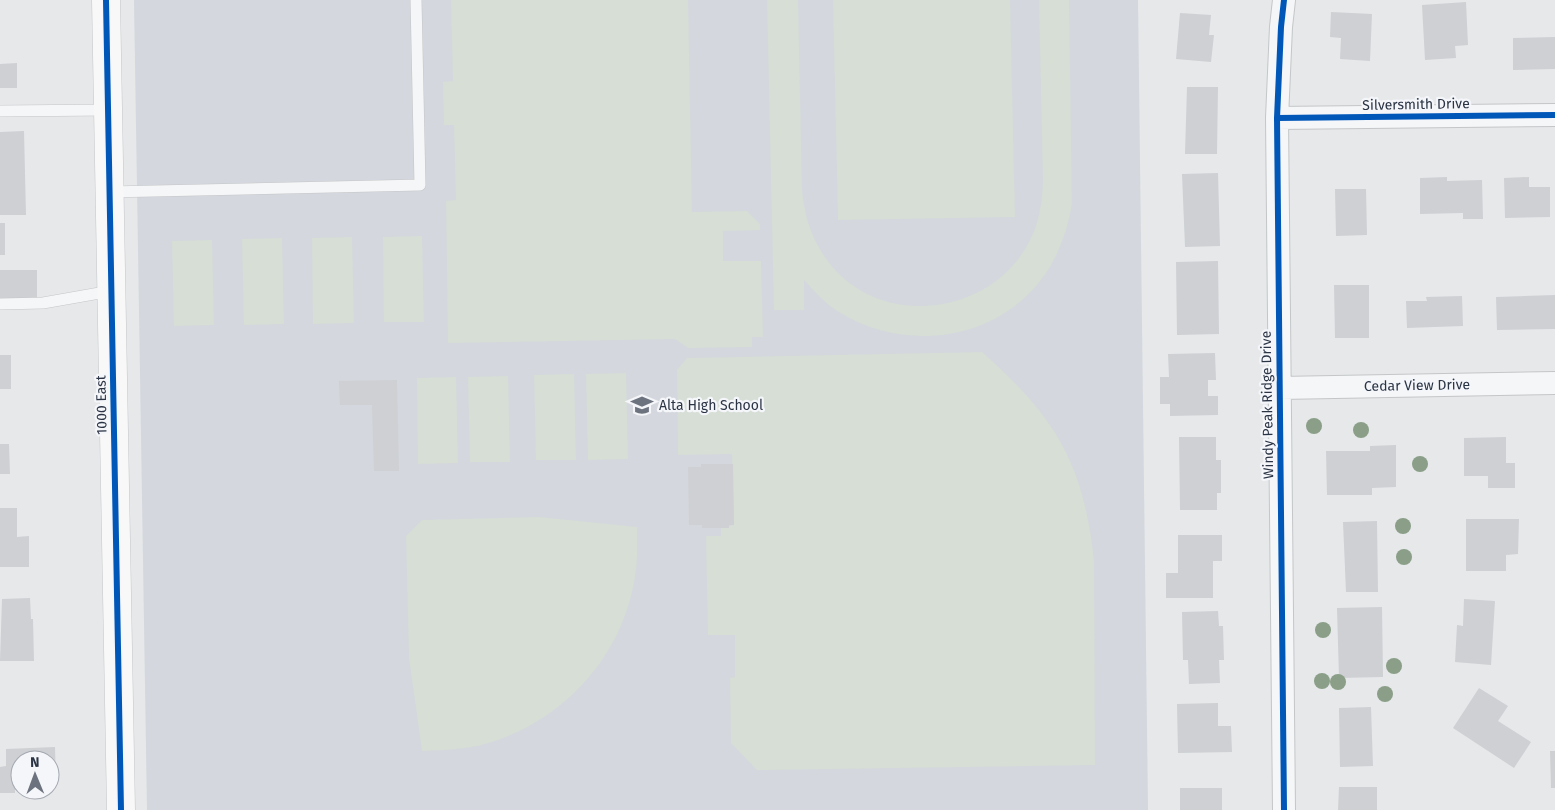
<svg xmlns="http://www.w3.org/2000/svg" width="1555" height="810" viewBox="0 0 1555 810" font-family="'Fira Sans',sans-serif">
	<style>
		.built { fill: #d4d7dd }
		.green { fill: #d6ded6 }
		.building { fill: #ced0d3 }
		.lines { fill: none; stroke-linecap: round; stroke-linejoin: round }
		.lane-casing { stroke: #c4c6c8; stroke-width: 12 }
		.street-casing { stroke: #c4c6c8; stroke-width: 24 }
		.secondary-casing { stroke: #c4c6c8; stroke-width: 29 }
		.lane { stroke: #f5f6f7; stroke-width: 11 }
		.street { stroke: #f5f6f7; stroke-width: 22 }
		.secondary { stroke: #f8f8f8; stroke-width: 28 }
		.cycleway-casing { stroke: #f4f6f9; stroke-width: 9 }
		.cycleway { stroke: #0057b8; stroke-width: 6 }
		.tree { fill: #8a9e88 }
		.labels { text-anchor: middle; stroke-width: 4.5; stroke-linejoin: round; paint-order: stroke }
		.street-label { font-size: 14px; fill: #2b3445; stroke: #f4f6f9 }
		.poi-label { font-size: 14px; fill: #2b3445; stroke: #f4f6f9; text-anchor: start }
	</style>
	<rect width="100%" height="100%" fill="#e6e8ea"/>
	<path class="built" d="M134 0H1138L1148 810H147Z"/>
	<path class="green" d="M451 0H688L692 212 747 211 760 224V230L723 231V261H761L763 337H752V347L688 348 675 339 448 343 446 201 456 200 454 125H444L443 82 453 81Z
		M767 0H798L802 189C804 215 811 238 827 260 878 330 990 317 1029 242 1039 224 1042 203 1043 183L1039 0H1069L1072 204C1068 226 1062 246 1051 265 1007 340 908 356 837 311 824 302 814 291 804 280V310H774Z
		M833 0H1010L1015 217 838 220Z
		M422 236 424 322H384L383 237Z
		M352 237 354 323 313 324 312 238Z
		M282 238 284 324 244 325 242 239Z
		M212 240 214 325 174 326 172 241Z
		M982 352C1055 417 1083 461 1094 560L1095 765 757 770 731 743 730 678 735 677V635H708L706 536H721V528L734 525 732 454 678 455 677 370 687 358Z
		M626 373 628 459 588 460 586 374Z
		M574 374 576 460H536L534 375Z
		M508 376 510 462H470L468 377Z
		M456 377 458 463 418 464 417 378Z
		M539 517 637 527C637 543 638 560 635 576 624 652 569 715 498 740 473 749 448 750 422 751L409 658 406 536 422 520Z"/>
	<path class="building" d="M1466 2 1468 45 1455 46 1456 58 1425 60 1422 5Z
		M1331 12 1372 14 1370 61 1340 59 1341 38 1330 37Z
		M1180 13 1211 15 1209 35H1214L1211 62 1176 59Z
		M1555 37V69L1513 70V38Z
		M17 63V88H0V64Z
		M1187 87H1218L1217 154H1185Z
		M24 131 26 215H0V132Z
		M1218 173 1220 246 1185 247 1182 174Z
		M1447 177V181L1482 180 1483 219H1463V213L1420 214V178Z
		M1529 177V187H1550V217L1505 218 1504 178Z
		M1335 189H1366L1367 235 1336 236Z
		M0 223H5V255H0Z
		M1218 261 1219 334 1177 335 1176 262Z
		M0 270H37V300L0 301Z
		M1334 285H1369V338H1335Z
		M1555 295V329L1497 330 1496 297Z
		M1462 296 1463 326 1407 328 1406 301H1427L1426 297Z
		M1215 353 1216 380H1208V396H1218V415L1170 416V404H1160V377H1169L1168 354Z
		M0 355H11V389H0Z
		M397 380 399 471H374L372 405H340L339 381Z
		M1179 437H1216V460H1221V493H1217V510H1180Z
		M1506 437V463H1515V488H1488V476H1464V438Z
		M0 444H9L10 474H0Z
		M1396 445V487L1372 488V495H1327L1326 451H1370V446Z
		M701 464H733L734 525H729V528H702V525H689L688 467H701Z
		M0 508H17V537L29 536V567H0Z
		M1466 519H1519L1518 554 1506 555V571H1466Z
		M1377 521 1378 592H1346L1343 522Z
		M1178 535H1222V561H1213V598H1166V573H1178Z
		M30 598 31 619H33L34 661H0L2 599Z
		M1464 599 1495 601 1491 665 1455 662 1457 625 1463 626Z
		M1382 607 1383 677 1339 678 1337 608Z
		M1218 611 1219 626H1223L1224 660H1219L1220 683 1189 684 1188 660H1183L1182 612Z
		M1479 688 1508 706 1498 721 1531 742 1514 768 1453 728Z
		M1218 703V726H1231L1232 752 1178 753 1177 704Z
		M1371 707 1373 766 1340 767 1339 708Z
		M55 747 56 783H50V760H20V783H15V793H0V767L6 766V749Z
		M1550 751H1555V788H1551Z
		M1339 787H1377V810H1338Z
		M1180 788H1222V810H1180Z"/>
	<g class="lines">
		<g class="lane-casing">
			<path id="lane" d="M0 111 108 110
				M109 192 420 185 416 0
				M0 304 43 303 111 291"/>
		</g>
		<g class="street-casing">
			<path id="street" d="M1284 0 1281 27 1277 118 1284 810
				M1277 118 1555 115
				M1280 388 1555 383"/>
		</g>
		<g class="secondary-casing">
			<path id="secondary" d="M106 0 121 810"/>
		</g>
		<use href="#lane" class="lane"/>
		<use href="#street" class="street"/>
		<use href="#secondary" class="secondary"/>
		<g class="cycleway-casing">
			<path id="cycleway" d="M106 0 121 810
				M1284 0 1281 27 1277 118 1284 810
				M1277 118 1555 115"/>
		</g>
		<use href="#cycleway" class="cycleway"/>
	</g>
	<g class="tree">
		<circle cx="1314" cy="426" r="8"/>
		<circle cx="1361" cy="430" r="8"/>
		<circle cx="1420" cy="464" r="8"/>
		<circle cx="1403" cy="526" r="8"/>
		<circle cx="1404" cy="557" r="8"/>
		<circle cx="1323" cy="630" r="8"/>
		<circle cx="1394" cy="666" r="8"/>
		<circle cx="1322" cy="681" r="8"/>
		<circle cx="1338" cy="682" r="8"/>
		<circle cx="1385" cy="694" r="8"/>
	</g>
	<defs>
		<g id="school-bare" transform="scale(1.725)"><path d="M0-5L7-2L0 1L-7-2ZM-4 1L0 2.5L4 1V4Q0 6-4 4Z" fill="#6c737f" stroke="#f4f6f9" stroke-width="2.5" paint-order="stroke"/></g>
	</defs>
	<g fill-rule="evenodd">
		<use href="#school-bare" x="642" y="405"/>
	</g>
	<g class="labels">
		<g class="street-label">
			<text transform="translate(1416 104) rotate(-1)" y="5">Silversmith Drive</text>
			<text transform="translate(1417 385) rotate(-1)" y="5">Cedar View Drive</text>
			<text transform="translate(101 405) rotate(-91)" y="5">1000 East</text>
			<text transform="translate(1267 405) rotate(-91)" y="5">Windy Peak Ridge Drive</text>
		</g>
		<g class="poi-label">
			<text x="659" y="410">Alta High School</text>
		</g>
	</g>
	<g transform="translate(35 775) rotate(359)"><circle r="24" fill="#f4f6f9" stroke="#a4a8b1"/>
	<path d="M0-4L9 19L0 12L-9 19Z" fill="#6c737f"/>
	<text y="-8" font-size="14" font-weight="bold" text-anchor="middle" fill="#2b3445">N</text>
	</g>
</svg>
